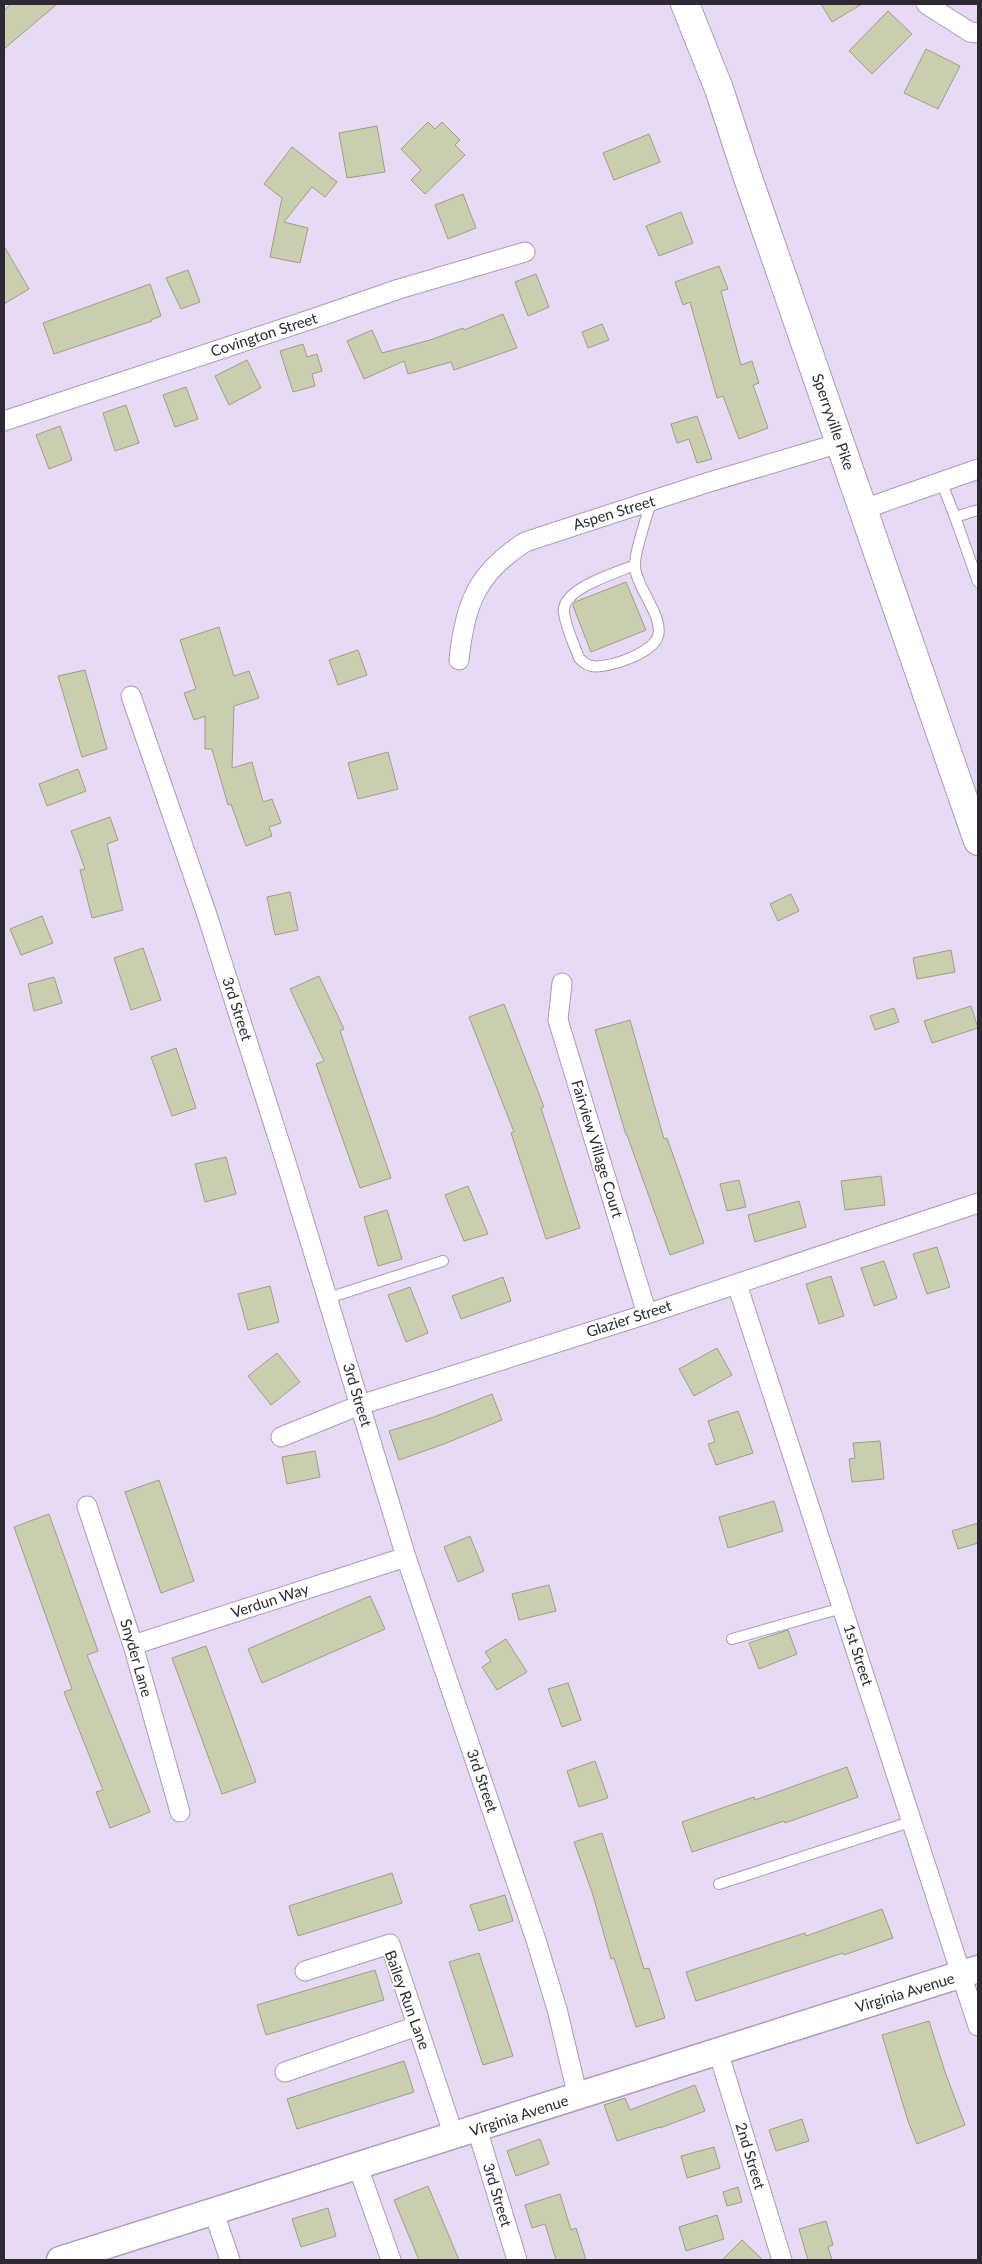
<svg xmlns="http://www.w3.org/2000/svg" width="982" height="2264" viewBox="0 0 982 2264" font-family="Lato,sans-serif">
	<style>
		.building { fill: #c9ceaf; stroke: #9ba083 }
		.lines { fill: none; stroke-linecap: round; stroke-linejoin: round }
		.lane-casing { stroke: #aa9bb6; stroke-width: 12 }
		.street-casing { stroke: #aa9bb6; stroke-width: 21 }
		.secondary-casing { stroke: #aa9bb6; stroke-width: 29 }
		.primary-casing { stroke: #aa9bb6; stroke-width: 30 }
		.lane { stroke: #fff; stroke-width: 10 }
		.street { stroke: #fff; stroke-width: 19 }
		.secondary { stroke: #fff; stroke-width: 26 }
		.primary { stroke: #fff; stroke-width: 28 }
		.labels { text-anchor: middle; stroke-width: 4; stroke-linejoin: round; paint-order: stroke }
		.street-label { font-size: 15px; fill: #2d2832; stroke: #fff }
	</style>
	<rect width="100%" height="100%" fill="#e8d9f5"/>
	<path class="building" d="M11 4H57L4 49V10Z
		M821 4H862L832 22Z
		M888 11 912 34 872 74 849 51Z
		M926 49 960 66 938 109 904 93Z
		M428 122 435 129 442 122 460 140 455 145 465 155 425 194 411 180 421 170 401 149Z
		M377 126 385 172 347 178 339 133Z
		M649 134 660 162 614 180 603 153Z
		M292 147 337 182 325 197 312 187 284 222 308 228 300 263 270 257 282 198 264 184Z
		M463 194 476 228 448 239 435 205Z
		M681 212 693 243 659 256 646 226Z
		M4 246 29 289 4 304Z
		M719 266 728 289 721 291 741 365 752 361 759 383 753 385 768 428 739 439 723 396 717 398 690 302 683 305 675 282Z
		M188 270 200 302 181 309 166 278Z
		M536 274 549 307 528 316 515 282Z
		M150 284 161 316 151 320 152 321 54 354 43 323Z
		M503 314 517 348 454 370 451 362 408 374 404 361 364 379 347 341 372 330 382 353 430 340 463 328 464 330Z
		M602 324 609 340 588 348 582 332Z
		M303 344 307 357 317 354 322 371 312 374 315 386 293 392 280 351Z
		M247 360 261 388 229 405 215 376Z
		M186 387 198 419 175 427 163 395Z
		M126 405 139 443 115 451 103 413Z
		M697 416 712 459 697 463 689 439 677 443 671 424Z
		M60 426 72 460 49 469 36 435Z
		M626 582 646 630 591 652 573 606 575 602Z
		M219 627 234 676 249 671 259 698 234 706 232 768 252 762 263 802 272 799 281 823 269 827 272 836 246 846 231 804 228 805 212 749H205V716L194 720 184 693 196 689 180 640Z
		M358 650 367 675 338 685 329 660Z
		M85 670 107 749 82 757 58 676Z
		M388 752 398 789 358 799 348 763Z
		M78 769 86 791 47 806 39 784Z
		M110 817 118 840 107 844 123 910 92 918 80 870 85 869 71 831Z
		M290 892 298 930 275 935 267 897Z
		M791 894 799 911 778 921 770 904Z
		M42 916 53 943 21 955 10 929Z
		M143 948 161 1000 131 1010 114 958Z
		M951 950 955 972 917 979 913 958Z
		M319 976 344 1029 340 1031 391 1178 360 1188 316 1064 324 1061 290 989Z
		M54 977 62 1003 34 1011 28 984Z
		M504 1004 544 1107 541 1108 580 1228 546 1239 511 1133 514 1132 469 1017Z
		M971 1006 978 1028 932 1043 924 1021Z
		M894 1008 899 1022 875 1030 870 1016Z
		M630 1020 664 1139 667 1138 704 1243 670 1255 627 1135H626L595 1030Z
		M176 1048 196 1108 172 1116 151 1057Z
		M226 1157 236 1194 205 1202 195 1164Z
		M881 1176 885 1205 845 1210 841 1181Z
		M739 1180 746 1207 727 1211 720 1184Z
		M468 1186 488 1234 464 1241 445 1195Z
		M799 1201 806 1227 755 1242 748 1215Z
		M387 1210 402 1259 378 1266 364 1217Z
		M937 1247 950 1287 927 1294 913 1254Z
		M884 1261 897 1298 874 1306 861 1268Z
		M831 1276 844 1316 819 1324 806 1284Z
		M503 1277 511 1301 461 1319 452 1296Z
		M270 1286 279 1322 248 1330 238 1294Z
		M410 1287 428 1333 406 1342 388 1295Z
		M717 1348 732 1375 694 1396 679 1369Z
		M277 1353 300 1382 271 1405 248 1376Z
		M492 1394 502 1420 444 1444 399 1460 389 1431 434 1417Z
		M738 1411 753 1453 716 1465 708 1444 715 1442 708 1421Z
		M880 1441 884 1479 852 1482 849 1459 855 1458 853 1443Z
		M315 1451 320 1477 287 1484 282 1457Z
		M159 1480 194 1581 161 1593 125 1492Z
		M774 1501 783 1531 728 1548 719 1517Z
		M49 1514 98 1651 87 1655 150 1812 110 1828 96 1792 103 1790 64 1692 72 1689 14 1527Z
		M978 1523V1543L958 1549 952 1531Z
		M470 1536 484 1571 458 1582 444 1547Z
		M549 1585 556 1611 519 1620 512 1594Z
		M370 1596 385 1629 262 1683 248 1649Z
		M788 1630 797 1654 759 1669 749 1643Z
		M506 1639 527 1672 497 1690 482 1667 491 1661 485 1652Z
		M206 1646 256 1782 222 1794 172 1658Z
		M568 1683 581 1720 562 1727 548 1689Z
		M595 1761 608 1798 579 1807 567 1771Z
		M847 1767 858 1797 785 1823 784 1821 692 1852 682 1822 754 1797 755 1800Z
		M602 1833 644 1969 649 1968 665 2018 636 2027 614 1958 611 1959 592 1892 574 1842Z
		M392 1873 402 1903 298 1936 289 1906Z
		M505 1895 513 1921 479 1931 470 1905Z
		M882 1909 893 1938 844 1955 843 1953 696 2001 686 1972 805 1933 806 1936Z
		M479 1953 513 2056 483 2065 449 1962Z
		M375 1970 384 2000 266 2035 257 2005Z
		M929 2021 945 2072 965 2125 917 2144 908 2121 882 2035Z
		M404 2061 414 2092 297 2129 287 2099Z
		M695 2085 705 2111 660 2128V2127L617 2141 604 2105 625 2098 630 2110Z
		M802 2119 809 2141 776 2151 769 2130Z
		M540 2139 549 2164 516 2176 507 2151Z
		M714 2147 720 2168 687 2178 681 2156Z
		M428 2186 459 2260H419L394 2200Z
		M738 2187 742 2202 727 2206 723 2192Z
		M560 2194 571 2230 576 2228 586 2260H556L545 2224 532 2228 525 2205Z
		M328 2208 336 2236 301 2247 292 2219Z
		M717 2215 724 2239 686 2251 679 2227Z
		M826 2221 833 2245 828 2247 832 2260H808L799 2229Z
		M742 2240 763 2260H722Z"/>
	<g class="lines">
		<g class="lane-casing">
			<path id="lane" d="M941 481 955 517 978 510
				M955 517 978 582
				M635 565C616 573 560 589 564 613 566 628 574 644 579 658 583 662 586 665 592 666 608 669 653 653 658 636 664 615 634 586 635 564 635 550 647 517 651 501
				M328 1298 443 1261
				M732 1639 842 1608
				M719 1884 913 1821"/>
		</g>
		<g class="street-casing">
			<path id="street" d="M926 4 970 32 978 33
				M4 421 315 318 399 289 525 252
				M864 509 978 469
				M459 660C465 604 476 574 525 542L706 483 840 443
				M131 696 206 912 289 1172 406 1557 536 1940 557 2009 578 2097
				M562 983 558 1020 647 1314
				M737 1284 978 2026
				M281 1437 360 1405 647 1314 978 1203
				M87 1506 133 1645 180 1812
				M133 1645 406 1557
				M305 1971 390 1944 454 2136
				M718 2051 782 2260
				M285 2072 417 2026
				M477 2129 517 2260
				M358 2167 391 2260
				M214 2213 230 2260"/>
		</g>
		<g class="secondary-casing">
			<path id="secondary" d="M60 2260 978 1969"/>
		</g>
		<g class="primary-casing">
			<path id="primary" d="M685 4 719 89 748 178 978 841"/>
		</g>
		<use href="#lane" class="lane"/>
		<use href="#street" class="street"/>
		<use href="#secondary" class="secondary"/>
		<use href="#primary" class="primary"/>
	</g>
	<g class="labels">
		<g class="street-label">
			<text transform="translate(264 335) rotate(-18)" y="5">Covington Street</text>
			<text transform="translate(833 422) rotate(71)" y="5">Sperryville Pike</text>
			<text transform="translate(614 513) rotate(-17)" y="5">Aspen Street</text>
			<text transform="translate(237 1009) rotate(72)" y="5">3rd Street</text>
			<text transform="translate(597 1149) rotate(73)" y="5">Fairview Village Court</text>
			<text transform="translate(629 1319) rotate(-18)" y="5">Glazier Street</text>
			<text transform="translate(357 1395) rotate(73)" y="5">3rd Street</text>
			<text transform="translate(270 1601) rotate(-18)" y="5">Verdun Way</text>
			<text transform="translate(858 1655) rotate(72)" y="5">1st Street</text>
			<text transform="translate(136 1658) rotate(74)" y="5">Snyder Lane</text>
			<text transform="translate(482 1781) rotate(71)" y="5">3rd Street</text>
			<text transform="translate(905 1993) rotate(-17)" y="5">Virginia Avenue</text>
			<text transform="translate(407 2000) rotate(70)" y="5">Bailey Run Lane</text>
			<text transform="translate(519 2116) rotate(-18)" y="5">Virginia Avenue</text>
			<text transform="translate(750 2156) rotate(73)" y="5">2nd Street</text>
			<text transform="translate(497 2195) rotate(73)" y="5">3rd Street</text>
		</g>
	</g>
	<rect width="982" height="2264" fill="none" stroke="#2d2832" stroke-width="10"/>
</svg>
